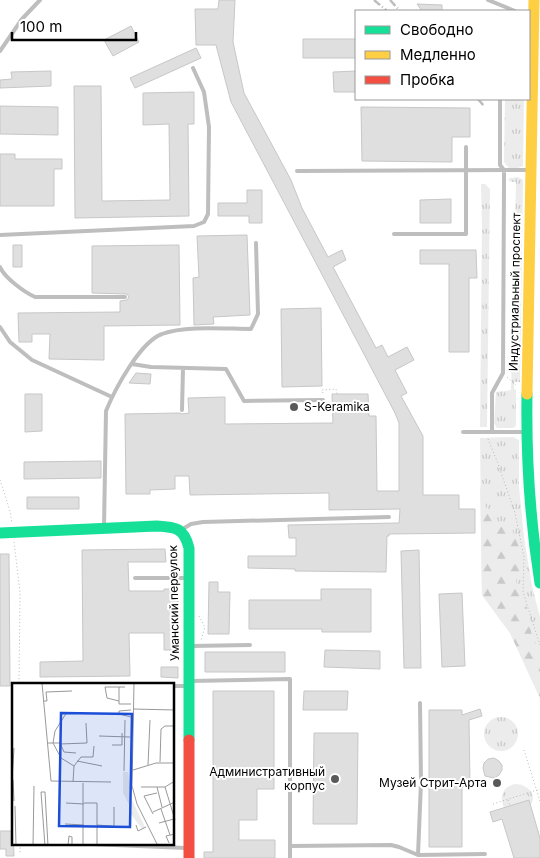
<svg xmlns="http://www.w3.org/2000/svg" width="540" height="858" viewBox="0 0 540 858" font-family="Inter,sans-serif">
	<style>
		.grass { fill: url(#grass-tufts) }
		.forest { fill: url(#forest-firs) }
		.building { fill: #dfdfdf; stroke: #c7c7c7 }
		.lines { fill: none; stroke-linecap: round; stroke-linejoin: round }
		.path { stroke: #b9b9b9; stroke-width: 1; stroke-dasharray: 1 2.5; stroke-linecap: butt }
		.lane { stroke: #bebebe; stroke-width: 4 }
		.fast { stroke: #16e098; stroke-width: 11 }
		.slow { stroke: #ffcf43; stroke-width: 11 }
		.jam { stroke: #f24e42; stroke-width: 11 }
		.rail { stroke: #bebebe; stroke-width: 2.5; stroke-dasharray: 8 2.5 1 2.5; stroke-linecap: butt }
		.poi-dot { fill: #595959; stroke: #fff; stroke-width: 2 }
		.labels { text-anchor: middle; stroke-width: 4; stroke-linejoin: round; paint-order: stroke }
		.street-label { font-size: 12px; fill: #000; stroke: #fff }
		.poi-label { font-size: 12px; fill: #000; stroke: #fff; text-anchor: end }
		.inset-road { fill: none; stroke: #999; stroke-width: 1 }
		.view { fill: #1d4ed8; fill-opacity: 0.15; stroke: #1d4ed8; stroke-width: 2.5 }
		.inset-edge { fill: none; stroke: #000; stroke-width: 2.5 }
	</style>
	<defs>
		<pattern id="grass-tufts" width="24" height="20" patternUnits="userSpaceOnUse" patternTransform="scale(1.25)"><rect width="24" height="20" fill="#ececec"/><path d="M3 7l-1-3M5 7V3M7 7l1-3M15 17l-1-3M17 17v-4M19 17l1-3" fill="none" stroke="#c9c9c9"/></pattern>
		<pattern id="forest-firs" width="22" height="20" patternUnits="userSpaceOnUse" patternTransform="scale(1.25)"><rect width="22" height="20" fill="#ececec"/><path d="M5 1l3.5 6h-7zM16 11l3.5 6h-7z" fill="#c9c9c9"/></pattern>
	</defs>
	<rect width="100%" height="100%" fill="#fff"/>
	<path class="grass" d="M505 99H524L523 166 518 168H509L504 162Z
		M518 177 523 180 520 382H514V389L516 390V426L513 428H497L494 423 496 392 511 390 516 182H511L508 180 510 178Z
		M481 184H485L490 189 487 427H480L482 226Z
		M513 437 519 440V487L524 537 532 586 540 617V698L510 633 482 595 480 438Z
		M484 734a17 17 0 1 1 34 0a17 17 0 1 1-34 0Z
		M515 784C528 784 538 795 530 806L504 808C499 796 503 787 515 784Z"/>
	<path class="forest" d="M480 485C485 503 488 529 512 529 516 541 522 550 522 563 522 571 514 576 517 585 518 588 521 592 523 595 526 603 528 613 531 622L529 625 540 660V698L510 633 482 595Z"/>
	<path class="building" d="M219 0H235L233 42 244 93 291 180 302 208 328 257 342 250 346 260 333 267 376 348 382 345 388 357 407 347 414 360 395 370 407 393 401 396 423 436V495H459V509H475V533L389 534V536H387L386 572 295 571V569L248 568V556H296V538H289L288 525 399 523 400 509 329 510V493L190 495 189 476H175V489L150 490V494H126L125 414 180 413 182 414 189 413 188 398 225 397V424L333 423 332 394H368L369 416H376L377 491H399V423L395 413 231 102 216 45H196L195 9H218Z
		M417 4 442 5V11H422Z
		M131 26 139 42 113 56 104 40Z
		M303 39H356V58H303Z
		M196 48 201 58 135 88 130 78Z
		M51 71V86L0 88V80L12 79 11 72Z
		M356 71V92H334L333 72Z
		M74 86H101L102 201 170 200 169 124 143 125V93L194 92V124H188L189 216 75 218Z
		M0 106 58 107V135L0 134Z
		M361 107 470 108V137H452V162L362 161Z
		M0 154H15V159H62V169H54V206H0Z
		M247 190H262V223H249V216H218V203H247Z
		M451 199V223H420V200Z
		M247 235 250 315 213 317 214 324 194 325 193 278 199 277 197 236Z
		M13 245H22V267H13Z
		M179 245 180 325 104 326V360L49 359 50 334H32V342H19L18 313 120 312V301L127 300 129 297 127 294 92 293V246Z
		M420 250H476L477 278H469V352H449V264H420Z
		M321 308 322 386 282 387 281 309Z
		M136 373 151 374 150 384 129 383Z
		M25 394H42V431L25 432Z
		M101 461V478L24 479V462Z
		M27 497H79V509H27Z
		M165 549 166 562H128L129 591H164V589H178V650H164V633H129L130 676 40 677V662L83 661 82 550Z
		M419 550 421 668H404L401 551Z
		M0 554H9L10 686H0Z
		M209 582H218V592H230L229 634H208Z
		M321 589H371V632H322V629H249V600H321Z
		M462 593 465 666 442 667 439 594Z
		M325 650 380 651V669L324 667Z
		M205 652H285V672H205Z
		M161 667H178V678L161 677Z
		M213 691H274V789H257V820H239V840H275V858H204V852H213Z
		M304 691H348L347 710H303Z
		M480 709 482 716 469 720 470 785 462 787V847H429V710H462V715Z
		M314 733H358L357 824H313Z
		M494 758 499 761 502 765V770L499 775 494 778 485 776 483 768 484 763 488 759Z
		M529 800 540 838V858H514L502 819 493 822 490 812Z
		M0 831H13L14 856H6V849H0Z"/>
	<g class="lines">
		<path class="path" d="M507 377 517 386
			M323 393 322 390 336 389 337 394
			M488 439 497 461 515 513 524 557 523 592 540 645
			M0 480 10 511 12 523
			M14 542 20 592 19 684
			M199 616 205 627 201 640
			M524 750 540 801
			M508 800 510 806
			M493 804 540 789
			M20 844V852"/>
		<path class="lane" d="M488 0 515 11
			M0 51 22 19 40 0
			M297 171 529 170
			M394 234H466V147
			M0 235 194 226 204 222 208 214 209 127 204 92 193 68
			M0 267C5 278 24 292 35 297H125
			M0 327 10 342 32 360 112 397
			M132 364 151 367 226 369 244 401 323 400
			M182 410 183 368
			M463 432H525
			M492 432V393L503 373 504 182V170L500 165V99
			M104 527 106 411C115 389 140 342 162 334 185 325 227 329 251 329L258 314 256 243
			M181 530 191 524 203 522 389 517
			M135 578H187
			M191 646 250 645
			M190 681 290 679V858
			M174 686H186
			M91 844 186 848
			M290 846 391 845 399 847 418 855 485 854
			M418 855 421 782 420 703"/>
		<path class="fast" d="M527 394C526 458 530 521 540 583
			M0 533 157 526C176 527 184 528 189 548V740"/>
		<path class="slow" d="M527 394 534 0"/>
		<path class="jam" d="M189 740V858"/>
		<path class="rail" d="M374 0 387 11
			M390 0 400 11
			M478 99 484 106"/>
	</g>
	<g class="poi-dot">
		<circle cx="294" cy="407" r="5"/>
		<circle cx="335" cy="779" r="5"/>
		<circle cx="497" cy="783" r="5"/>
	</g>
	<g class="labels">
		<g class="street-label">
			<text transform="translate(515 292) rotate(-89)" y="4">Индустриальный проспект</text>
			<text transform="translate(174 603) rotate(-91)" y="4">Уманский переулок</text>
		</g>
		<g class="poi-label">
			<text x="304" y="411" text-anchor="start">S-Keramika</text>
			<text x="325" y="776">Административный<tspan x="325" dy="14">корпус</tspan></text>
			<text x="487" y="787">Музей Стрит-Арта</text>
		</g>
	</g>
	<g transform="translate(12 683)">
		<rect width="162" height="162" fill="#fff"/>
		<path d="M111 89H116L120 117 133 144 130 146 118 130 120 127 111 110Z" fill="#ececec"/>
		<path class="inset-road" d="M30 0 39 98 99 99M122 0 120 103 125 121 146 163M107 4V21H119M31 18H35L34 9 60 8M107 18 95 15 93 4H113M121 26 163 27M119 34 107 31V28L119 27M87 53 118 54M35 60H41L43 48 55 29M41 60 49 75 62 83M41 60H48L52 69 64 70M48 61 75 60 74 40M100 62H110V50M65 78 90 83M148 79 149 46 153 43H163M136 82 138 37M121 87 144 80H163M112 88 113 37M0 97 2 65M1 97 2 118M163 98 153 104 163 137M61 99 62 83 69 74H81L82 63M129 104H153M145 104 150 124M54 120 72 121M72 120H85V163M3 123 4 163M149 126 158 152M141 129 163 119M141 131 132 113 145 110M147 140 162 136M53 141 72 142M85 142 111 144M124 142 126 148 134 144M102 144V124M157 160 154 153 163 151M21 163 22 103M33 163 29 109H33L36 163M56 163 57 153 60 154V163M71 163V100"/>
		<path class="view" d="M49 30 120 31 118 144 47 143Z"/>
		<rect width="162" height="162" class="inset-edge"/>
	</g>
	<rect x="355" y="10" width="175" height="90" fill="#ffffff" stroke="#999999"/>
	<rect x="365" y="26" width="25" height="8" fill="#16e098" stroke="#999999"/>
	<text x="400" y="35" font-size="15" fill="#000000">Свободно</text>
	<rect x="365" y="51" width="25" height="8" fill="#ffcf43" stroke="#999999"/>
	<text x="400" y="60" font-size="15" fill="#000000">Медленно</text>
	<rect x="365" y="76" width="25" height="8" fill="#f24e42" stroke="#999999"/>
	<text x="400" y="85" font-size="15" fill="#000000">Пробка</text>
	<path d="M12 32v8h124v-8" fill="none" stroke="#000000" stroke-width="2.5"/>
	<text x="20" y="32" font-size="15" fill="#000000" stroke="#ffffff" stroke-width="4" paint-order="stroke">100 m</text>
</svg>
